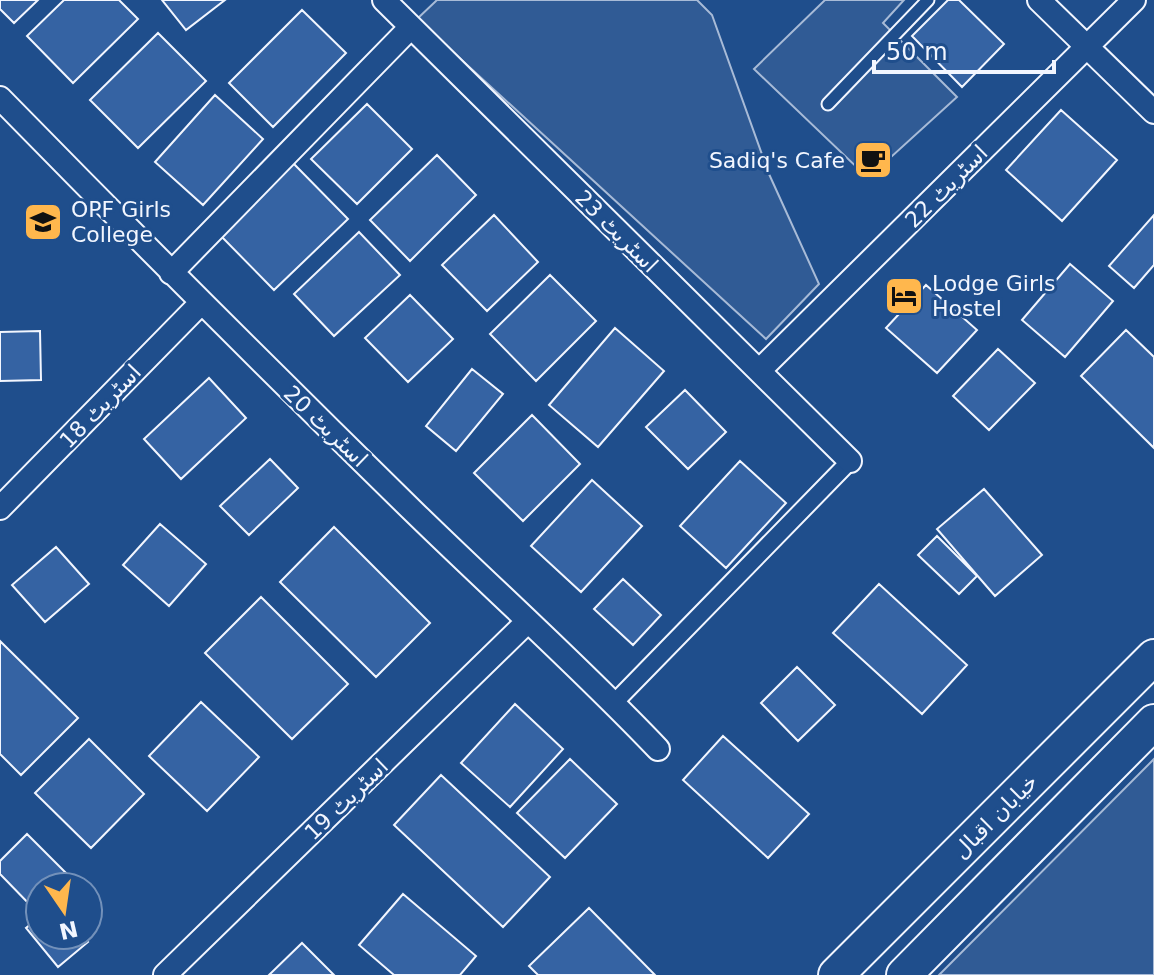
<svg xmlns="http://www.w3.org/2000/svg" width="1154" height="975" viewBox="0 0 1154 975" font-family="'DejaVu Sans',Vazirmatn,sans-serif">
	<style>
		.built { fill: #305b95; stroke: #a8bbd7; stroke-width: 2 }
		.building { fill: #3563a3; stroke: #f2f6ff; stroke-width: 2 }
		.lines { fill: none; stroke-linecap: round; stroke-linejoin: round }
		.service-casing { stroke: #f2f6ff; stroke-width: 15 }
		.pedestrian-casing { stroke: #f2f6ff; stroke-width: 20 }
		.minor-casing { stroke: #f2f6ff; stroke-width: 26 }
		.primary-casing { stroke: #f2f6ff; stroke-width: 38 }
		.service { stroke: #1f4e8c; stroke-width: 11 }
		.pedestrian { stroke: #1f4e8c; stroke-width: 16 }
		.minor { stroke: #1f4e8c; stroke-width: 22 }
		.primary { stroke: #1f4e8c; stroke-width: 34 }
		.labels { text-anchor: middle; stroke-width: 6; stroke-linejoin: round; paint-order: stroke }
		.poi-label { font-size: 22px; fill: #f2f6ff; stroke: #1f4e8c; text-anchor: start }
		.street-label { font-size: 22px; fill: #f2f6ff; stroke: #1f4e8c }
	</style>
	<rect width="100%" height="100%" fill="#1f4e8c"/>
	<path class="built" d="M437 0H697L712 15 769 174 819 284 766 339 417 19Z
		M825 0H904L883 23 957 97 868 178 754 69Z
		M1154 759V975H939Z"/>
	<path class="building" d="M0 0H38L14 23 0 9Z
		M64 0H119L138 19 73 83 27 36Z
		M162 0H225L186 30Z
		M948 0H959L1004 44 962 87 912 36Z
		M302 10 346 53 273 127 229 83Z
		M158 33 206 81 138 148 90 100Z
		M215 95 263 139 203 205 155 162Z
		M367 104 412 149 357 204 311 159Z
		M1061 110 1117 160 1062 221 1006 170Z
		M437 155 476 195 410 261 370 220Z
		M293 163 348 219 274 290 219 234Z
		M494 215 538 262 487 311 442 265Z
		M1154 215V265L1134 288 1109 266Z
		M359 232 400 275 334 336 294 294Z
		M1070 264 1113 301 1065 357 1022 320Z
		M550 275 596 321 536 381 490 334Z
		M926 285 977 330 937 373 886 328Z
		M410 295 453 339 408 382 365 338Z
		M615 328 664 371 598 447 549 405Z
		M1126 330 1154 357V448L1081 376Z
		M40 331 41 380 0 381V332Z
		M998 349 1035 383 989 430 953 396Z
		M472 369 503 394 456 451 426 426Z
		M209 378 246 418 181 479 144 439Z
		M685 390 726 432 688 469 646 427Z
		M532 415 580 464 523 521 474 473Z
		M270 459 298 488 249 535 220 506Z
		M740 461 786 503 726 568 680 526Z
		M592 480 642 526 581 592 531 546Z
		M984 489 1042 555 995 596 937 529Z
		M160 524 206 564 169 606 123 565Z
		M334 527 430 623 376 677 280 582Z
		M937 536 977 576 959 594 918 555Z
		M56 547 89 584 45 622 12 585Z
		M623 579 661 615 633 645 594 609Z
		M879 584 967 665 922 714 833 633Z
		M261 597 348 684 292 739 205 653Z
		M0 641 78 718 21 775 0 754Z
		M797 667 835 705 798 741 761 703Z
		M201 702 259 757 207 811 149 756Z
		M515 704 563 749 510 807 461 763Z
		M723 736 809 814 768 858 683 780Z
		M89 739 144 794 91 848 35 793Z
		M570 759 617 804 565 858 517 813Z
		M441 775 550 877 503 927 394 825Z
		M27 834 70 877 60 887H40V907L36 911 0 874V861Z
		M403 894 476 956 460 975H394L359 945Z
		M589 908 655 975H538L529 966Z
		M40 917V935H82L88 942 58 967 26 928Z
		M302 943 334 975H269Z"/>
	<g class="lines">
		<g class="service-casing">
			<path id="service" d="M828 104 928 0"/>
		</g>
		<g class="pedestrian-casing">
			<path id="pedestrian" d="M614 703 850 461"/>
		</g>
		<g class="minor-casing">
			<path id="minor" d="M384 0 850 461
				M1039 0 1154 112
				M0 98C137 238 275 376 415 513 496 592 580 667 658 749
				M171 273 411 27
				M759 371 1134 0
				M0 508 200 304
				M165 975 527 622"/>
		</g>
		<g class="primary-casing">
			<path id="primary" d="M836 975 1154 657
				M904 975 1154 722"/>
		</g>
		<use href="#service" class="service"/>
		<use href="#pedestrian" class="pedestrian"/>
		<use href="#minor" class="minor"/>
		<use href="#primary" class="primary"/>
	</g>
	<defs>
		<g id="cafe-square" transform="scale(2)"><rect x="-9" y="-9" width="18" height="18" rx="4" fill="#ffb74d" stroke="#1f4e8c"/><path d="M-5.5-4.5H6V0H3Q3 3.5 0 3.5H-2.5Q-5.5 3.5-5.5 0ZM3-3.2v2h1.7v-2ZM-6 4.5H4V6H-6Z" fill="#111"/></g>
		<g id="university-square" transform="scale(2)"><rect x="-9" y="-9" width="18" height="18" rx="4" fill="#ffb74d" stroke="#1f4e8c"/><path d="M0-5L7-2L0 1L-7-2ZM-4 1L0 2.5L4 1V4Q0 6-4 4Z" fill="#111"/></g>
		<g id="hotel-square" transform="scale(2)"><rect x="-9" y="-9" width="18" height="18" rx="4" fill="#ffb74d" stroke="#1f4e8c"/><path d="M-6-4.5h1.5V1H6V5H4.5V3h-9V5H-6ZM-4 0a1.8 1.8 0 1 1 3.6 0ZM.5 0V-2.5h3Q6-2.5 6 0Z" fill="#111"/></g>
	</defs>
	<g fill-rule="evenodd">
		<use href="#cafe-square" x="873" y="160"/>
		<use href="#university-square" x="43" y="222"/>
		<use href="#hotel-square" x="904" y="296"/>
	</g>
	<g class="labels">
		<g class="poi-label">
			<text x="845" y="168" text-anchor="end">Sadiq's Cafe</text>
			<text x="71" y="217">OPF Girls<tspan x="71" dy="25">College</tspan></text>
			<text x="932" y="291">Lodge Girls<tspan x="932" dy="25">Hostel</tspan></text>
		</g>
		<g class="street-label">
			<text transform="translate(946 186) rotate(-45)" y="8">اسٹریٹ 22</text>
			<text transform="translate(617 231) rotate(45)" y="8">اسٹریٹ 23</text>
			<text transform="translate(100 406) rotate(-46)" y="8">اسٹریٹ 18</text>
			<text transform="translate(326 426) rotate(44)" y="8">اسٹریٹ 20</text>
			<text transform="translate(346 799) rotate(-44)" y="8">اسٹریٹ 19</text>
			<text transform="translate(995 816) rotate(-45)" y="8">خیابان اقبال</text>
		</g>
	</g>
	<g transform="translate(64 911) rotate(167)"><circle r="38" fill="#1f4e8c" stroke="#7391ba" stroke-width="2"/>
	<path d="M0-6L14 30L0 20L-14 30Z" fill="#ffb74d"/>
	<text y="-12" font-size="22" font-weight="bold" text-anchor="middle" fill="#f2f6ff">N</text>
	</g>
	<path d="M874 60v12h180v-12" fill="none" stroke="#f2f6ff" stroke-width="4"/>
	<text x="886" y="60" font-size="24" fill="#f2f6ff" stroke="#1f4e8c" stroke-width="6" paint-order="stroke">50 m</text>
</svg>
